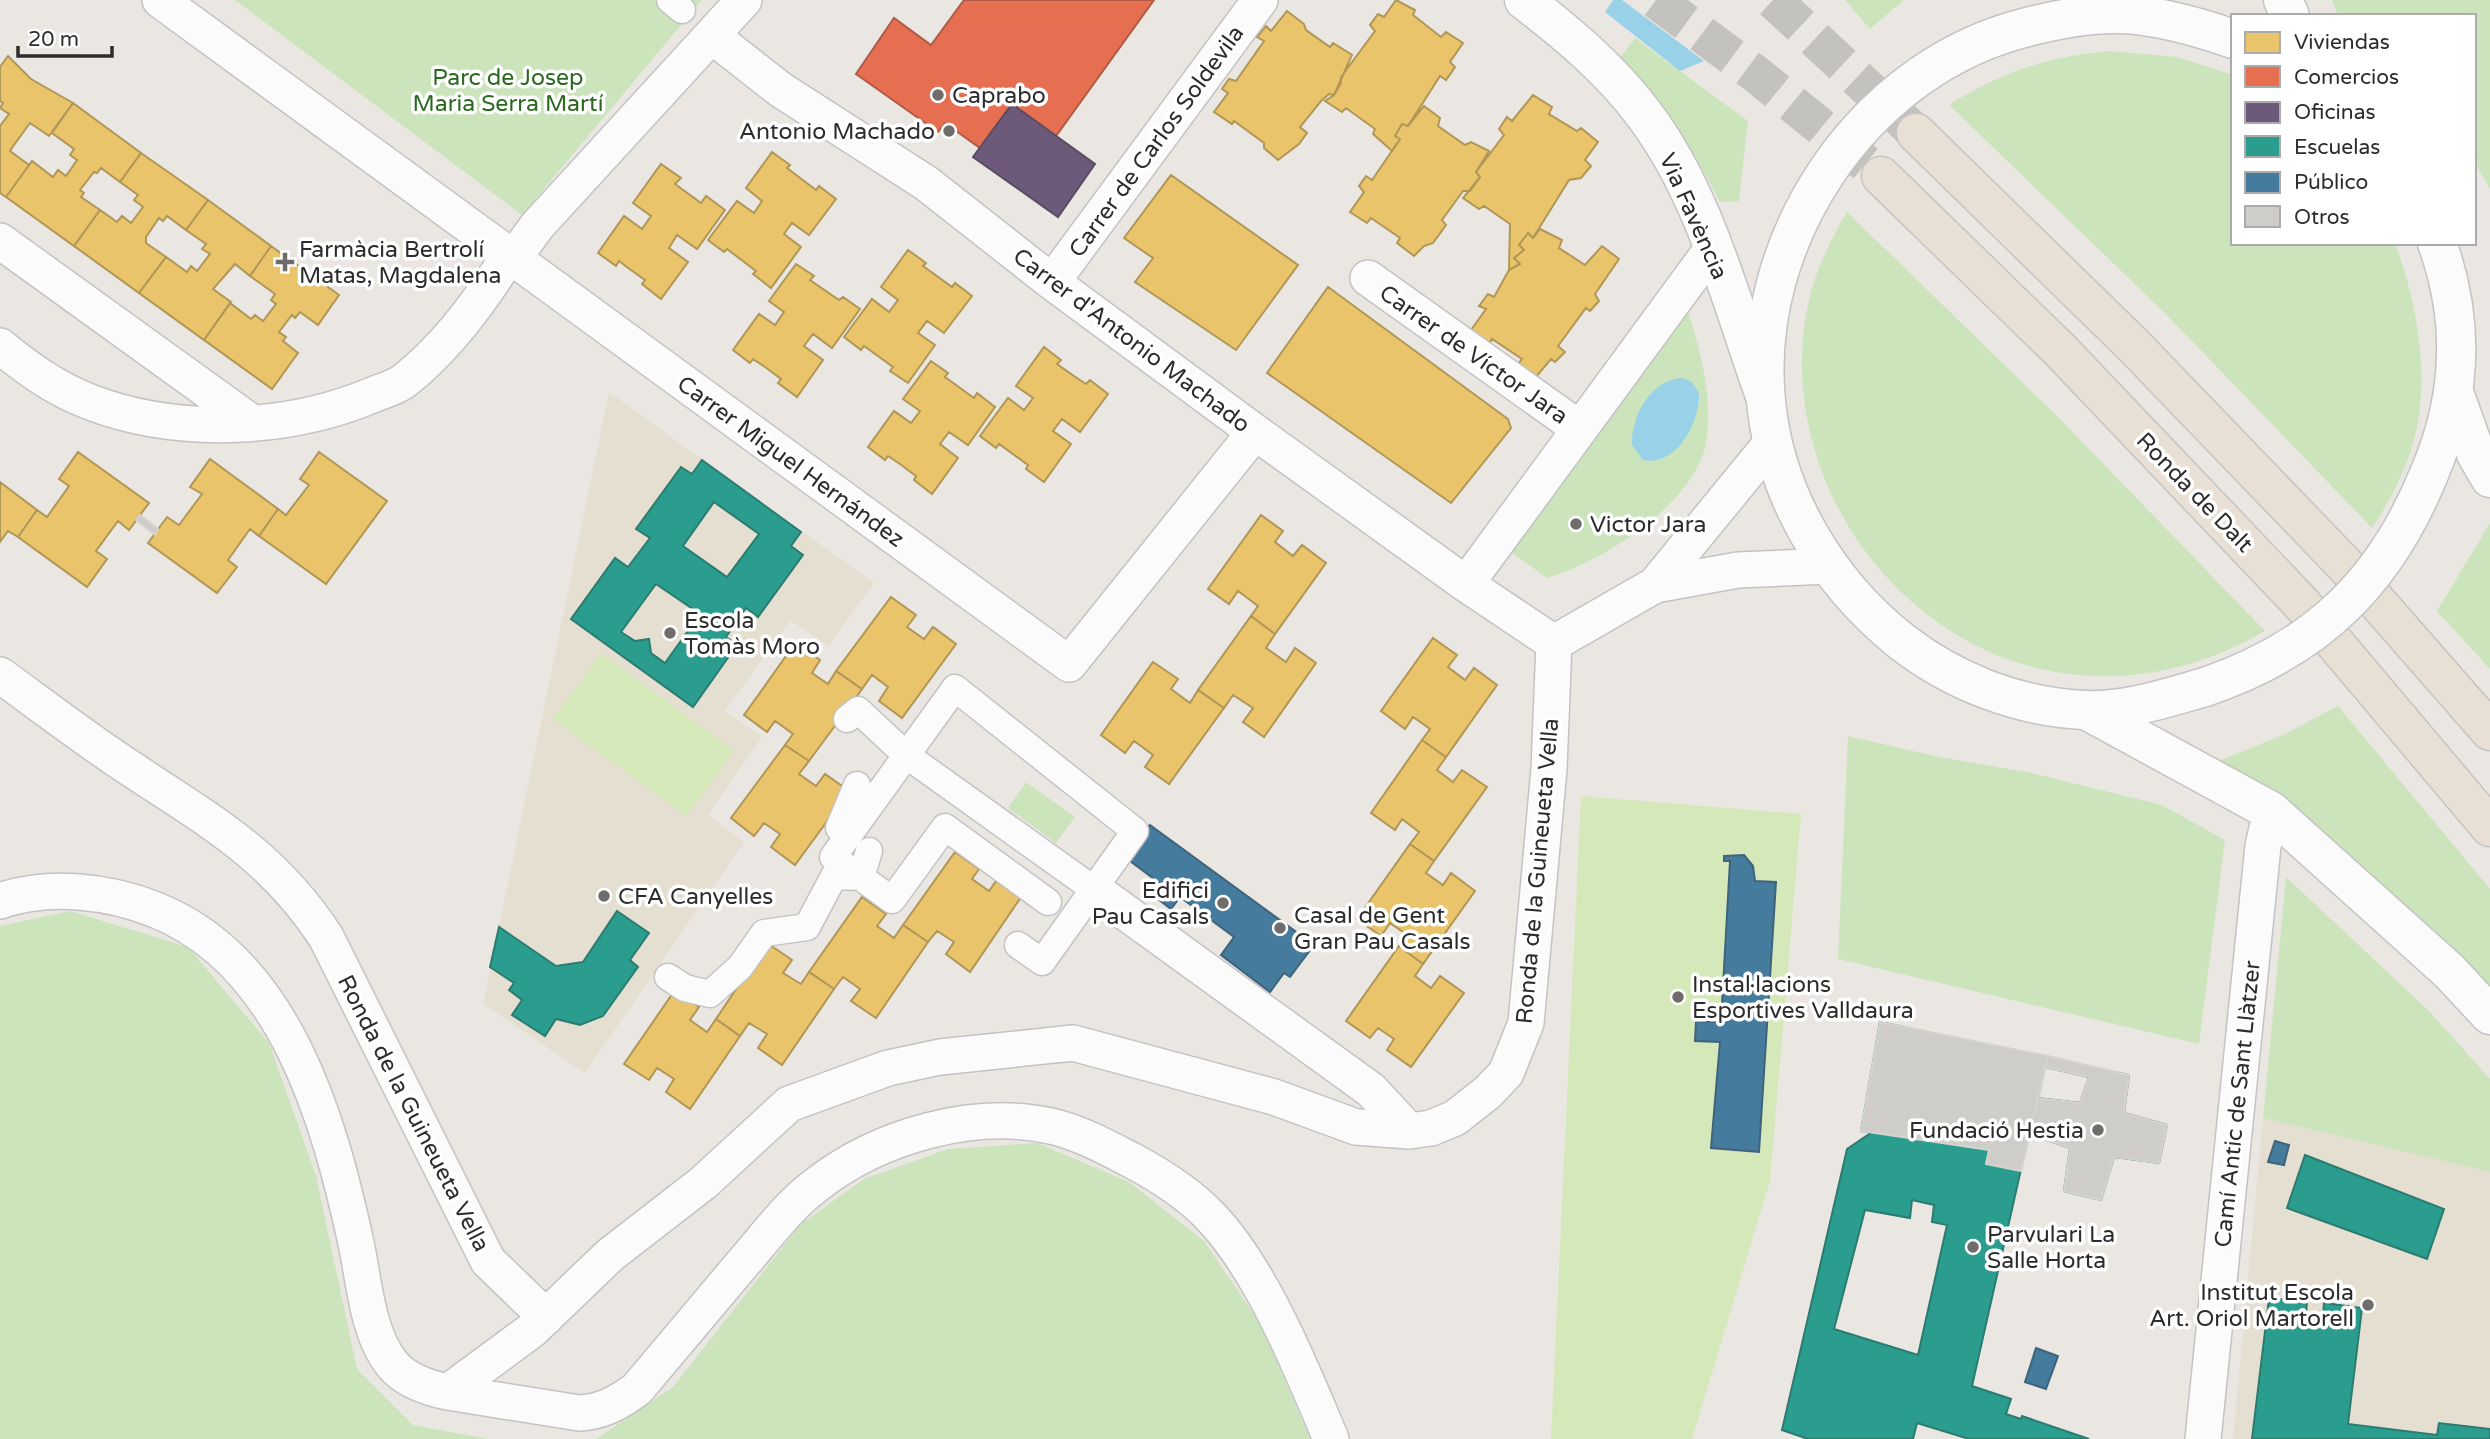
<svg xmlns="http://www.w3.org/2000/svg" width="2490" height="1439" viewBox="0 0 2490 1439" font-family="'Varela Round',sans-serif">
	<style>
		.education { fill: #e4dfd1 }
		.green { fill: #cbe4bc }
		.pitch { fill: #d5e8ba }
		.water { fill: #99d1e9 }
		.homes { fill: #e9c46a; stroke: #b09657; stroke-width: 2 }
		.shops { fill: #e76f51; stroke: #af5b46; stroke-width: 2 }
		.offices { fill: #6d597a; stroke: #5a4c63; stroke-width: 2 }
		.schools { fill: #2a9d8f; stroke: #2b7b71; stroke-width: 2; fill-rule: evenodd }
		.public { fill: #457b9d; stroke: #3e637b; stroke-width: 2 }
		.building { fill: #cfcdc9; stroke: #d5d3ce; stroke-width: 2 }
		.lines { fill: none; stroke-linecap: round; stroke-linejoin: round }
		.trunk-tunnel { stroke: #c4c2be; stroke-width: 38; stroke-dasharray: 38 19; stroke-linecap: butt }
		.pedestrian-casing { stroke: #c3c3c3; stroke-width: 29 }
		.minor-casing { stroke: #c3c3c3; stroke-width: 38 }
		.tertiary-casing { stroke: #c3c3c3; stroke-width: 41 }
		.secondary-casing { stroke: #c3c3c3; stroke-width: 41 }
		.trunk-casing { stroke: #c6c4c2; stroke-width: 41 }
		.pedestrian { stroke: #fcfbfb; stroke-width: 26 }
		.minor { stroke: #fcfbfb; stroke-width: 35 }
		.tertiary { stroke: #fcfbfb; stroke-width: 38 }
		.secondary { stroke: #fcfbfb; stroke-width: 38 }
		.trunk { stroke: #e8e0d4; stroke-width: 38 }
		.secondary-bridge-casing { stroke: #c3c3c3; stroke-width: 41; stroke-linecap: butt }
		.secondary-bridge { stroke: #fcfbfb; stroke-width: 38 }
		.poi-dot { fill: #6e6d6c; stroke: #fff; stroke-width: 2.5 }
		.labels { text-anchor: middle; stroke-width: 7; stroke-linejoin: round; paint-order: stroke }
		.park-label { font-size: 23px; fill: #2a691d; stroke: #fff }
		.poi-label { font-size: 23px; fill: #2c2c2c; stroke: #fff; text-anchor: start }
		.street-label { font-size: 23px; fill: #2c2c2c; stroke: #fff }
	</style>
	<rect width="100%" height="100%" fill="#eae7e2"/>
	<path class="education" d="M609 392 874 583 828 646 790 620 725 711 762 737 708 815 744 842 585 1073 483 1004Z
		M2263 1118 2490 1172V1439H2233Z"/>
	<path class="green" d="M235 0H702L522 215Z
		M1845 0H1904L1870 29Z
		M2332 0H2490V189L2474 161V16H2338Z
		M1635 38 1748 121 1739 201 1720 202C1691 145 1663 106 1620 58Z
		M2109 51 2177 57 2233 75V243H2395C2419 308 2433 389 2409 456 2400 482 2387 505 2372 528L2164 312 1949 105C1999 73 2049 56 2109 51Z
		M1847 212 2058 417 2265 631C2203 667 2133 684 2062 673 1892 647 1773 470 1808 304 1815 271 1830 241 1847 212Z
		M1686 306C1700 347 1714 400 1706 444 1693 505 1602 562 1547 578L1510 551Z
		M2490 523V669L2437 611Z
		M2338 706 2490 889V996L2219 761 2285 734Z
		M1848 736 1939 757 2032 773 2162 805 2225 840 2199 1044 1838 959Z
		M1026 782 1075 817 1056 843 1008 808Z
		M2286 877 2430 1012 2490 1079V1172L2263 1118Z
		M70 911 188 947 269 1043 316 1176 357 1369 413 1425 488 1439H0V926Z
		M1037 1143 1129 1182 1204 1241 1261 1325 1310 1439H596L673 1387 801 1224 864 1179 948 1149Z"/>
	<path class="pitch" d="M601 653 734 751 686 816 553 719Z
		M1581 796 1801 814 1770 1181 1692 1439H1551Z"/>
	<path class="water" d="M1613 0H1622L1704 61 1680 71 1605 12Z
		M1683 378 1692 382 1699 393C1700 422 1677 467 1643 460L1632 445C1631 416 1651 379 1683 378Z"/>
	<path class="homes" d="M1396 0 1415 10 1413 15 1441 37 1446 32 1463 43 1450 62 1455 67 1446 80 1440 76 1408 126 1402 124 1395 136 1400 139 1392 151 1373 134 1375 129 1346 108 1342 112 1325 101 1334 95 1341 83V77L1375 31 1370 25 1378 14 1384 17Z
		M1287 11 1304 24 1306 30 1330 47 1333 43 1352 55 1334 95 1329 94 1321 101 1300 127 1307 133 1299 144 1278 160 1264 148V143L1234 121 1232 124 1214 112 1228 93 1222 89 1229 79 1236 81 1264 41 1257 37 1266 26 1271 31Z
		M8 56 31 79 73 103 49 136 30 123 14 145 10 151 29 165 6 197 0 193V126L9 114 0 108 3 103 0 101V67Z
		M1533 95 1552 107 1549 114 1577 131 1581 128 1598 142 1585 160 1591 166 1581 178 1569 180 1533 238 1528 233 1519 245 1524 250 1514 258 1520 264 1509 270 1510 224 1484 206 1479 209 1463 198 1480 177 1476 172 1504 135 1499 129 1507 117 1512 121Z
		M73 103 141 153 120 182 101 168 97 173 94 172 80 190 84 193 81 197 100 210 74 246 6 197 32 161 53 177 58 170 66 176 77 160 70 155 74 149 52 133Z
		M1424 106 1440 118 1438 126 1465 145 1471 142 1489 151 1476 172 1480 177 1470 191H1463L1442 220 1446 225 1433 243 1424 246 1414 256 1397 243 1400 238 1371 218 1367 223 1350 212 1364 192 1359 186 1366 176 1372 180 1400 139 1395 136 1402 124 1408 126Z
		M772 152 790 165 787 168 816 190 819 186 836 199 809 235 792 223 784 234 801 247 771 288 753 274 756 271 727 249 724 252 708 240 737 201 754 213 762 201 746 188Z
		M141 153 208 200 186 230 167 216 163 221 159 218 146 237V243L166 257 139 293 74 246 100 210 117 222 122 216 131 223 143 207 134 200 138 195 120 182Z
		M661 164 681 178 675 184 701 203 706 196 725 210 697 249 677 235 669 248 688 262 661 299 642 284 645 280 628 268 619 261 616 266 598 253 624 216 642 229 651 216 633 203Z
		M1171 175 1298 265 1236 350 1135 282 1153 258 1124 238Z
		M208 200 271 246 250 276 235 264 213 289 231 302 204 340 139 293 166 257 187 272 191 266 197 271 210 254 202 249 206 244 186 230Z
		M1540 229 1562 240 1559 248 1585 265 1602 246 1619 259 1595 294 1599 301 1590 311 1586 308 1558 346 1565 352 1555 362 1551 359 1535 378 1518 364 1522 359 1492 339 1489 344 1471 330 1486 309 1479 306 1488 294 1494 297 1509 270 1520 264 1514 258 1524 250 1519 245 1528 233 1533 238Z
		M271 246 339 295 318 325 300 312 295 318 292 315 279 332 286 337 283 341 298 353 272 389 204 340 230 303 251 319 255 315 263 321 276 304 271 300 275 294 250 276Z
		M908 250 926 263 923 266 952 287 955 283 972 296 944 333 927 321 918 333 935 345 908 383 890 371 893 367 864 346 861 350 844 337 872 299 889 312 898 300 881 287Z
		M796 264 814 276 810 280 839 300 843 297 860 309 832 348 813 334 804 346 823 360 797 397 778 383 781 379 765 367 753 359 750 363 733 350 759 314 775 325 784 312 769 301Z
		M1328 287 1508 419 1511 428 1451 503 1267 373Z
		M1044 347 1061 360 1057 364 1074 376 1086 384 1090 380 1108 394 1080 432 1062 419 1053 431 1071 444 1044 482 1026 469 1028 465 999 444 996 448 980 436 1008 398 1024 410 1033 398 1016 386Z
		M931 361 948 373 945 377 974 398 977 393 995 407 968 445 949 432 940 444 958 458 932 494 914 480 916 476 900 464 888 456 885 460 868 447 894 411 911 423 920 411 903 399Z
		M78 452 149 503 129 530 118 521 96 551 107 559 87 587 18 537 37 510 47 517 69 486 59 479Z
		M319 452 387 501 326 584 259 536 278 509 286 515 309 485 300 479Z
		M210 459 278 509 259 536 250 529 228 560 237 567 217 593 148 543 167 517 179 525 202 494 190 487Z
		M0 482 37 510 18 537 8 531 0 542Z
		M1261 515 1283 531 1275 542 1293 556 1302 545 1326 563 1275 634 1251 616 1258 606 1238 591 1229 604 1208 589Z
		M891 597 916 615 907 627 924 639 933 627 956 644 902 718 879 701 888 687 872 675 862 689 836 671Z
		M1251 616 1275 634 1266 648 1286 662 1295 648 1316 663 1264 737 1243 722 1253 708 1233 695 1224 708 1198 690Z
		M1433 638 1457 655 1448 667 1465 680 1474 668 1497 685 1446 757 1422 740 1430 729 1413 717 1405 729 1381 711Z
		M796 642 820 660 812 673 828 684 836 671 862 689 809 761 785 745 793 734 775 721 767 732 744 715Z
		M1153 662 1178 679 1171 689 1190 703 1198 690 1224 708 1169 784 1145 767 1153 755 1134 741 1125 753 1101 735Z
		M1422 740 1446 757 1437 770 1453 782 1462 770 1487 787 1434 861 1410 844 1419 832 1402 819 1395 830 1371 813Z
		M785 745 809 761 799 774 816 786 825 774 849 791 795 865 771 847 780 834 764 823 754 836 731 818Z
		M1410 844 1434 861 1426 873 1443 885 1451 873 1475 891 1423 964 1399 946 1407 935 1390 923 1381 936 1357 919Z
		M955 852 979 869 972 879 989 891 996 881 1021 897 970 972 946 954 954 942 937 931 928 942 903 925Z
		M862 897 886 914 877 926 894 938 903 925 928 942 876 1018 851 1001 860 989 843 977 834 989 809 972Z
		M767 943 792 960 783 973 801 984 809 972 834 989 782 1065 758 1048 767 1034 749 1023 740 1036 716 1019Z
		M1399 946 1423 964 1415 976 1431 988 1440 976 1464 993 1411 1067 1387 1050 1394 1039 1378 1028 1370 1038 1346 1021Z
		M675 990 699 1007 690 1020 707 1032 716 1019 740 1036 690 1109 666 1092 674 1079 657 1068 649 1080 624 1064Z"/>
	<path class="shops" d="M964 0H1154L1056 136 1012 104 980 148 945 123 938 132 856 74 894 18 931 45Z"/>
	<path class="offices" d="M1012 104 1095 164 1058 217 973 157Z"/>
	<path class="schools" d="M702 460 801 532 791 546 803 555 758 617 746 608 726 637 737 645 693 707 571 619 615 558 628 567 650 538 636 529 681 467 692 474ZM714 502 759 534 727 577 683 546ZM656 584 700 614 665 663 651 653 649 639 635 641 621 632Z
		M617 911 649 933 630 960 638 967 603 1016 580 1025 556 1019 545 1036 512 1015 522 1000 509 990 514 983 490 967 499 927 556 966 583 962Z
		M1880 1022 2129 1075 2124 1113 2167 1125 2159 1163 2114 1157 2101 1200 2064 1191 2070 1148 2029 1134 1972 1386 2011 1399 2006 1414 2021 1419 2022 1416 2089 1439H1969L1917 1423 1913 1439H1808L1782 1430 1847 1149 1872 1132 1861 1131ZM1932 1061 1983 1072 1977 1100 1922 1087ZM2045 1067 2089 1077 2080 1103 2038 1098ZM1912 1200 1934 1205 1932 1222 1947 1225 1918 1355 1834 1329 1865 1210 1910 1218Z
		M2305 1155 2444 1209 2427 1259 2287 1208Z
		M2269 1298 2307 1302 2306 1314 2323 1316 2324 1303 2362 1308 2348 1424 2437 1435 2439 1423 2490 1429V1439H2252Z"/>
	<path class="public" d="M1150 825 1314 945 1290 977 1284 973 1270 992 1221 955 1234 937 1180 897 1171 909 1154 896 1162 885 1126 858Z
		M1744 855 1753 866 1755 881 1776 882 1759 1152 1711 1148 1720 1042 1695 1041 1696 1021 1721 1022 1730 861H1724V856Z
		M2275 1141 2289 1145 2284 1165 2268 1162Z
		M2036 1348 2058 1356 2046 1389 2025 1382Z"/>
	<path class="building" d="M140 515 158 529 155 535 136 520Z
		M1880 1022 2048 1056 2021 1171 1986 1164 1989 1150 1861 1131Z
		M1880 1022 2048 1056 2021 1171 1986 1164 1989 1150 1861 1131Z
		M2048 1056 2129 1075 2124 1113 2167 1125 2159 1163 2114 1157 2101 1200 2064 1191 2070 1148 2029 1134 2038 1098 2080 1103 2089 1077 2045 1067Z"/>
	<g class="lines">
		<path class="trunk-tunnel" d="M1656 0 1757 75 1881 176
			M1773 0 1916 133"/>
		<g class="pedestrian-casing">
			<path id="pedestrian" d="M670 0 682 10
				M847 719 858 710 906 755 1103 896
				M842 830 839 828 857 785
				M1018 945 1042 962 1135 831 955 688 833 857 892 900 945 827 1048 902
				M668 977 685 988 710 994 740 967 764 933 807 927 834 876 861 877 869 851"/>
		</g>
		<g class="minor-casing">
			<path id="minor" d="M160 0 1069 664 1255 432
				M712 36 781 90 926 183 1052 282 1255 432 1466 584 1554 643
				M0 241 251 422
				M1368 278 1580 429
				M1052 282 1260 0
				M0 346C28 369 56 389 90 402 176 435 285 431 370 396 381 391 395 388 404 381 446 348 478 305 506 260L513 259 537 226 744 0
				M1466 584 1712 249
				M1655 585 1773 441
				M1554 643 1655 585 1738 570 1829 566
				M0 675C37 702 74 730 112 756 198 815 267 847 326 937L488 1261 546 1317
				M1103 896 1371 1090 1409 1131
				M0 901C49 884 109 891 156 910 285 962 329 1119 356 1243 364 1280 367 1333 392 1364 405 1380 428 1388 448 1392L532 1330 610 1255 703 1183 789 1104 888 1068 940 1057 1073 1043 1274 1097 1356 1127 1409 1131 1431 1128 1455 1118 1488 1092 1506 1073 1526 1023 1549 769 1554 643
				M448 1392 579 1413C602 1412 618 1403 637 1389 672 1347 708 1305 743 1263 766 1237 787 1207 815 1186 878 1136 975 1108 1055 1127 1082 1134 1108 1148 1133 1161 1161 1176 1188 1193 1210 1216 1262 1270 1302 1370 1331 1439
				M2203 1439 2263 846 2271 811"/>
		</g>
		<g class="tertiary-casing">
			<path id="tertiary" d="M1524 0C1568 34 1610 69 1643 113 1705 194 1731 302 1765 396
				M2454 392 2476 454 2490 478
				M2086 710 2271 811 2449 971 2490 1015"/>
		</g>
		<g class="secondary-casing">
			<path id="secondary" d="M2283 0 2290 16
				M2429 474C2462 398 2465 320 2437 243
				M2205 687C2166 698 2125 712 2083 710 2018 707 1952 681 1901 641 1828 583 1775 496 1766 401 1750 241 1860 76 2013 31 2051 20 2098 11 2137 15 2170 19 2202 28 2233 39"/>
		</g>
		<g class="trunk-casing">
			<path id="trunk" d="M1916 133 2134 346 2343 563 2490 731
				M1881 176 2060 350 2301 603 2490 827"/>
		</g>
		<use href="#pedestrian" class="pedestrian"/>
		<use href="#minor" class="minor"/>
		<use href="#tertiary" class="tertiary"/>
		<use href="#secondary" class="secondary"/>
		<use href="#trunk" class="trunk"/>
		<g class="secondary-bridge-casing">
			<path id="secondary-bridge" d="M2205 687C2317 649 2385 582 2429 474"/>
		</g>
		<use href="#secondary-bridge" class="secondary-bridge"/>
	</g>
	<g class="poi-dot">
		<circle cx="938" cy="95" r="7"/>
		<circle cx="949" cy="131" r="7"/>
		<path d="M281.5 251.5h7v7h7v7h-7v7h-7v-7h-7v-7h7z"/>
		<circle cx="1576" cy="524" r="7"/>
		<circle cx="670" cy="633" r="7"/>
		<circle cx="604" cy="896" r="7"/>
		<circle cx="1223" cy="903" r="7"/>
		<circle cx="1280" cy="928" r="7"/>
		<circle cx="1678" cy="997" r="7"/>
		<circle cx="2098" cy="1130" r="7"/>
		<circle cx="1973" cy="1247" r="7"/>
		<circle cx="2368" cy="1305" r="7"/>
	</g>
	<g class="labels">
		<g class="park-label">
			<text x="508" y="85">Parc de Josep<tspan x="508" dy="26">Maria Serra Martí</tspan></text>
		</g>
		<g class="poi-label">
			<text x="952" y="103">Caprabo</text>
			<text x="935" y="139" text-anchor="end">Antonio Machado</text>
			<text x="299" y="257">Farmàcia Bertrolí<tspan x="299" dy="26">Matas, Magdalena</tspan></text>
			<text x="1590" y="532">Victor Jara</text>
			<text x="684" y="628">Escola<tspan x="684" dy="26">Tomàs Moro</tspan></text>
			<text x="1209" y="898" text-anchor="end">Edifici<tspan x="1209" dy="26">Pau Casals</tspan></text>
			<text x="618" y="904">CFA Canyelles</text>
			<text x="1294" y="923">Casal de Gent<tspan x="1294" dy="26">Gran Pau Casals</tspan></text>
			<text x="1692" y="992">Instal·lacions<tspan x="1692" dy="26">Esportives Valldaura</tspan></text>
			<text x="2084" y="1138" text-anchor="end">Fundació Hestia</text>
			<text x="1987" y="1242">Parvulari La<tspan x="1987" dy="26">Salle Horta</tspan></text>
			<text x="2354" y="1300" text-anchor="end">Institut Escola<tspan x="2354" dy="26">Art. Oriol Martorell</tspan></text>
		</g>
		<g class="street-label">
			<text transform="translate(1156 141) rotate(-54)" y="8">Carrer de Carlos Soldevila</text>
			<text transform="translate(1694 216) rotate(66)" y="8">Via Favència</text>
			<text transform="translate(1132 340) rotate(37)" y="8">Carrer d'Antonio Machado</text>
			<text transform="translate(1474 354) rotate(35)" y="8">Carrer de Víctor Jara</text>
			<text transform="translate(791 461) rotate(36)" y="8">Carrer Miguel Hernández</text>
			<text transform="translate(2195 492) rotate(46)" y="8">Ronda de Dalt</text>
			<text transform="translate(1537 871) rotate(-85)" y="8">Ronda de la Guineueta Vella</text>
			<text transform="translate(2237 1104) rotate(-84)" y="8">Camí Antic de Sant Llàtzer</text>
			<text transform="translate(414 1113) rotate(63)" y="8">Ronda de la Guineueta Vella</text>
		</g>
	</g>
	<rect x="2231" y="14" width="245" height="231" fill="#ffffff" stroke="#ababab" stroke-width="2"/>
	<rect x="2245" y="32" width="35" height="21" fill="#e9c46a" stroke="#ababab" stroke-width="2"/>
	<text x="2294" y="49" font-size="21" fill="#2c2c2c">Viviendas</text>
	<rect x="2245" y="66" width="35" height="21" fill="#e76f51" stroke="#ababab" stroke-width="2"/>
	<text x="2294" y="84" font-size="21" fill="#2c2c2c">Comercios</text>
	<rect x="2245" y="102" width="35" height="21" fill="#6d597a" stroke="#ababab" stroke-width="2"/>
	<text x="2294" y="119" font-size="21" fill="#2c2c2c">Oficinas</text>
	<rect x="2245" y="136" width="35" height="21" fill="#2a9d8f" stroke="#ababab" stroke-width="2"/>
	<text x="2294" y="154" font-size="21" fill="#2c2c2c">Escuelas</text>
	<rect x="2245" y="172" width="35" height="21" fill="#457b9d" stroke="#ababab" stroke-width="2"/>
	<text x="2294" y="189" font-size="21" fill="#2c2c2c">Público</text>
	<rect x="2245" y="206" width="35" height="21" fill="#cfcdc9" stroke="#ababab" stroke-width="2"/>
	<text x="2294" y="224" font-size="21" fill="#2c2c2c">Otros</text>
	<path d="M18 46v10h94v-10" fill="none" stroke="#2c2c2c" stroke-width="3.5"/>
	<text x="28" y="46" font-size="21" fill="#2c2c2c" stroke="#ffffff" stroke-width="5" paint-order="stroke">20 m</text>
</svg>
